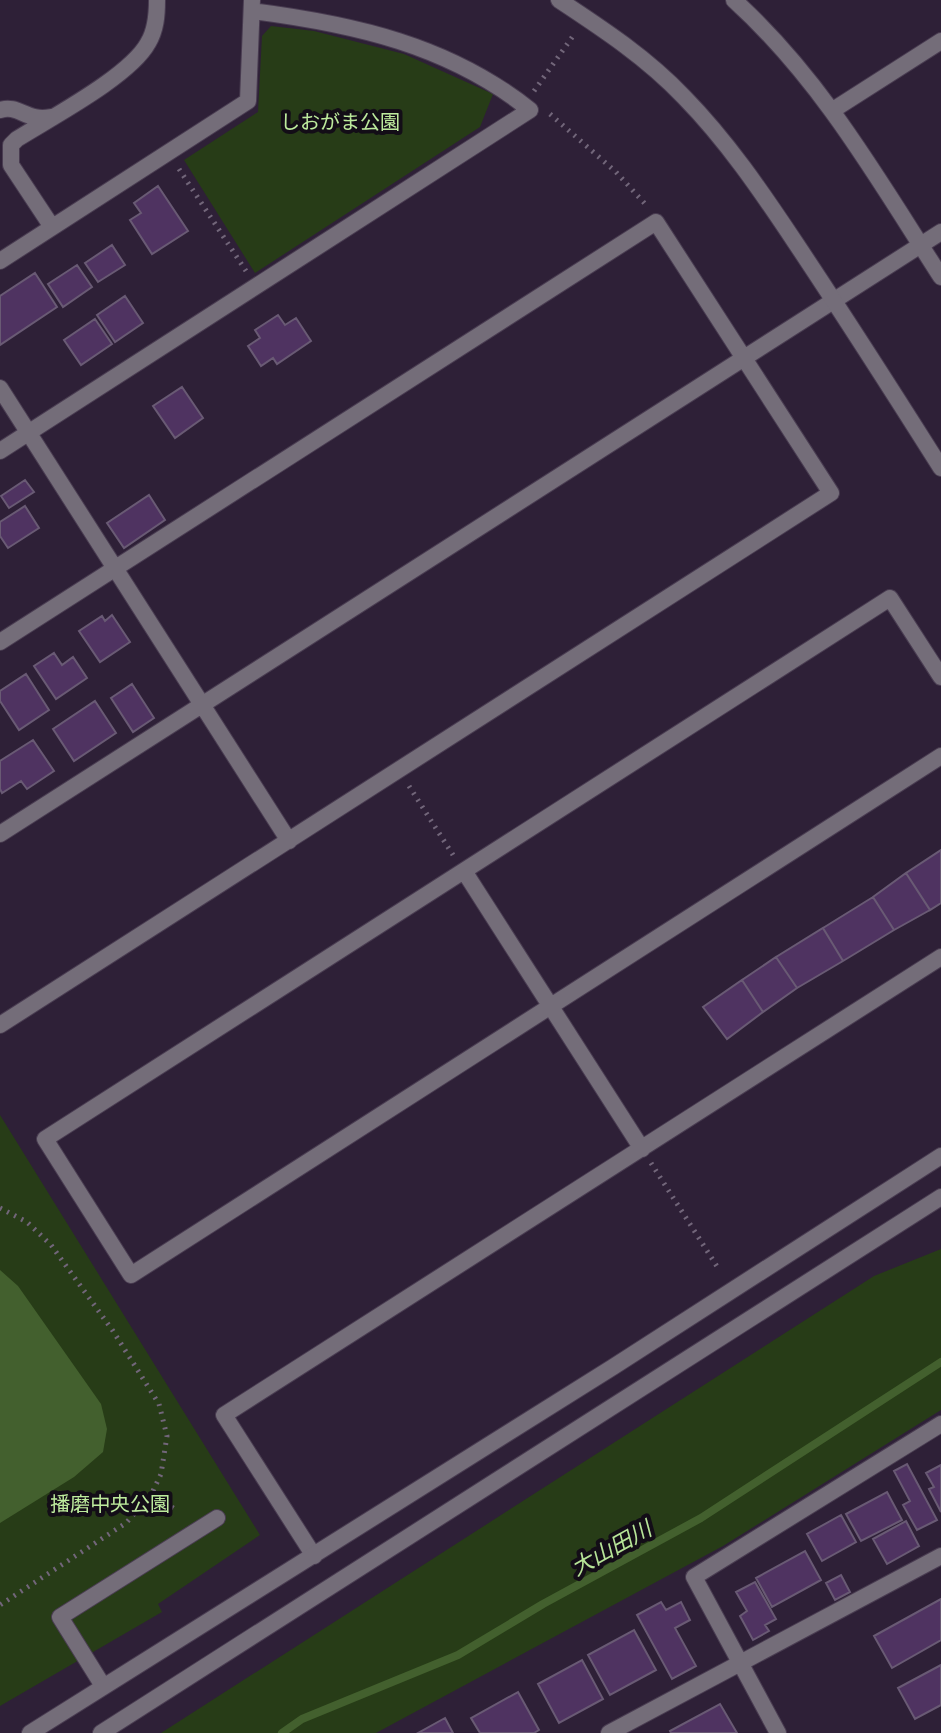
<svg xmlns="http://www.w3.org/2000/svg" width="941" height="1733" viewBox="0 0 941 1733" font-family="Quicksand,'Noto Sans JP',sans-serif">
	<style>
		.green { fill: #273c17 }
		.water { fill: #43602e }
		.lines { fill: none; stroke-linecap: round; stroke-linejoin: round }
		.stream { stroke: #43602e; stroke-width: 8 }
		.building { fill: #4f3361; stroke: #695a74; stroke-width: 2 }
		.service-casing { stroke: #493c51; stroke-width: 18 }
		.minor-casing { stroke: #493c51; stroke-width: 18 }
		.tertiary-casing { stroke: #493c51; stroke-width: 18 }
		.path { stroke: #72667a; stroke-width: 5; stroke-dasharray: 2 6; stroke-linecap: butt }
		.service { stroke: #746d79; stroke-width: 16 }
		.minor { stroke: #746d79; stroke-width: 16 }
		.tertiary { stroke: #746d79; stroke-width: 16 }
		.labels { text-anchor: middle; stroke-width: 8; stroke-linejoin: round; paint-order: stroke }
		.park-label { font-size: 20px; fill: #bdeb9d; stroke: #130d17 }
		.water-label { font-size: 22px; font-style: italic; fill: #b7e598; stroke: #130d17 }
	</style>
	<rect width="100%" height="100%" fill="#2e2037"/>
	<path class="green" d="M271 26 314 31 404 54 493 94 480 127 255 273 184 160 258 112 262 36Z
		M0 1115 260 1535 158 1604 162 1612 0 1706Z
		M941 1249V1410L723 1546 376 1733H161L874 1276Z"/>
	<path class="water" d="M0 1270 18 1286 101 1404 107 1429 103 1452 74 1477 0 1523Z"/>
	<g class="lines">
		<path class="stream" d="M282 1733 302 1719 458 1655 543 1604 701 1518 941 1362"/>
	</g>
	<path class="building" d="M158 186 188 231 152 254 130 220 141 213 134 203Z
		M112 245 125 265 98 282 85 263Z
		M77 265 92 287 63 307 48 284Z
		M35 273 57 307 0 345V296Z
		M125 296 143 323 115 342 97 315Z
		M278 315 285 325 296 318 311 341 277 364 273 358 261 366 248 346 260 338 255 330Z
		M95 319 112 344 81 365 64 340Z
		M182 387 203 418 175 438 153 406Z
		M25 480 34 492 9 508 1 496Z
		M149 495 165 520 124 548 107 523Z
		M25 506 39 528 8 548 0 536V522Z
		M112 615 130 642 100 662 79 631 102 616 105 621Z
		M54 653 62 665 73 657 87 678 56 699 34 666Z
		M26 674 49 710 19 730 0 701V691Z
		M132 684 154 718 133 732 111 698Z
		M95 701 116 733 74 761 53 729Z
		M33 740 54 771 27 789 21 781 2 793 0 789V761Z
		M941 850V903L930 910 906 873Z
		M906 873 930 910 894 930 873 897Z
		M873 897 894 930 843 961 823 928Z
		M823 928 843 961 797 988 776 957Z
		M776 957 797 988 763 1012 742 980Z
		M742 980 763 1012 727 1039 703 1007Z
		M907 1464 937 1520 917 1530 903 1505 910 1501 894 1471Z
		M941 1465V1512L929 1489 934 1487 926 1473Z
		M887 1492 902 1520 861 1541 846 1514Z
		M841 1515 856 1542 822 1561 807 1534Z
		M906 1521 919 1546 887 1564 873 1539Z
		M805 1551 821 1580 772 1607 756 1578Z
		M841 1575 850 1592 835 1600 826 1583Z
		M755 1582 776 1619 765 1625 769 1631 753 1640 740 1616 747 1611 736 1592Z
		M941 1599V1640L892 1668 874 1636Z
		M661 1602 666 1610 681 1602 690 1620 675 1628 696 1666 672 1679 637 1615Z
		M634 1630 656 1670 610 1695 588 1655Z
		M582 1660 603 1699 559 1723 538 1684Z
		M941 1665V1705L915 1719 898 1688Z
		M518 1692 539 1730 534 1733H480L471 1718Z
		M720 1704 737 1733H671L670 1731Z
		M445 1718 453 1733H418Z"/>
	<g class="lines">
		<g class="service-casing">
			<path id="service" d="M103 1686 60 1617 217 1518"/>
		</g>
		<g class="minor-casing">
			<path id="minor" d="M734 0C821 79 878 179 941 277
				M0 110C19 104 26 122 51 117
				M833 110 941 41
				M52 227 11 165V145L17 139C52 117 130 76 148 43 156 30 157 15 157 0
				M0 261 248 101 252 0
				M0 388 289 841
				M0 451 530 110C449 45 353 24 252 11
				M0 642 656 222 831 493 0 1025
				M941 677 890 598 45 1139 131 1275 941 756
				M0 834 941 232
				M464 871 642 1149
				M314 1556 224 1415 941 957
				M609 1733 941 1556
				M778 1733 694 1577 941 1424"/>
		</g>
		<g class="tertiary-casing">
			<path id="tertiary" d="M559 0C603 29 647 58 684 97 727 141 761 191 795 242 845 317 893 392 941 468
				M30 1733 613 1367 941 1156
				M101 1733 941 1197"/>
		</g>
		<path class="path" d="M534 91 573 36
			M550 114 616 172 647 206
			M179 169 246 271
			M409 786 453 855
			M651 1163 718 1268
			M0 1208 27 1222 51 1245 113 1331 159 1404 167 1436 161 1474 151 1495 126 1523 0 1605
			M151 1495 175 1509"/>
		<use href="#service" class="service"/>
		<use href="#minor" class="minor"/>
		<use href="#tertiary" class="tertiary"/>
	</g>
	<g class="labels">
		<g class="park-label">
			<text x="340" y="129">しおがま公園</text>
			<text x="110" y="1511">播磨中央公園</text>
		</g>
		<g class="water-label">
			<text transform="translate(611 1548) rotate(-29)" y="8">大山田川</text>
		</g>
	</g>
</svg>
